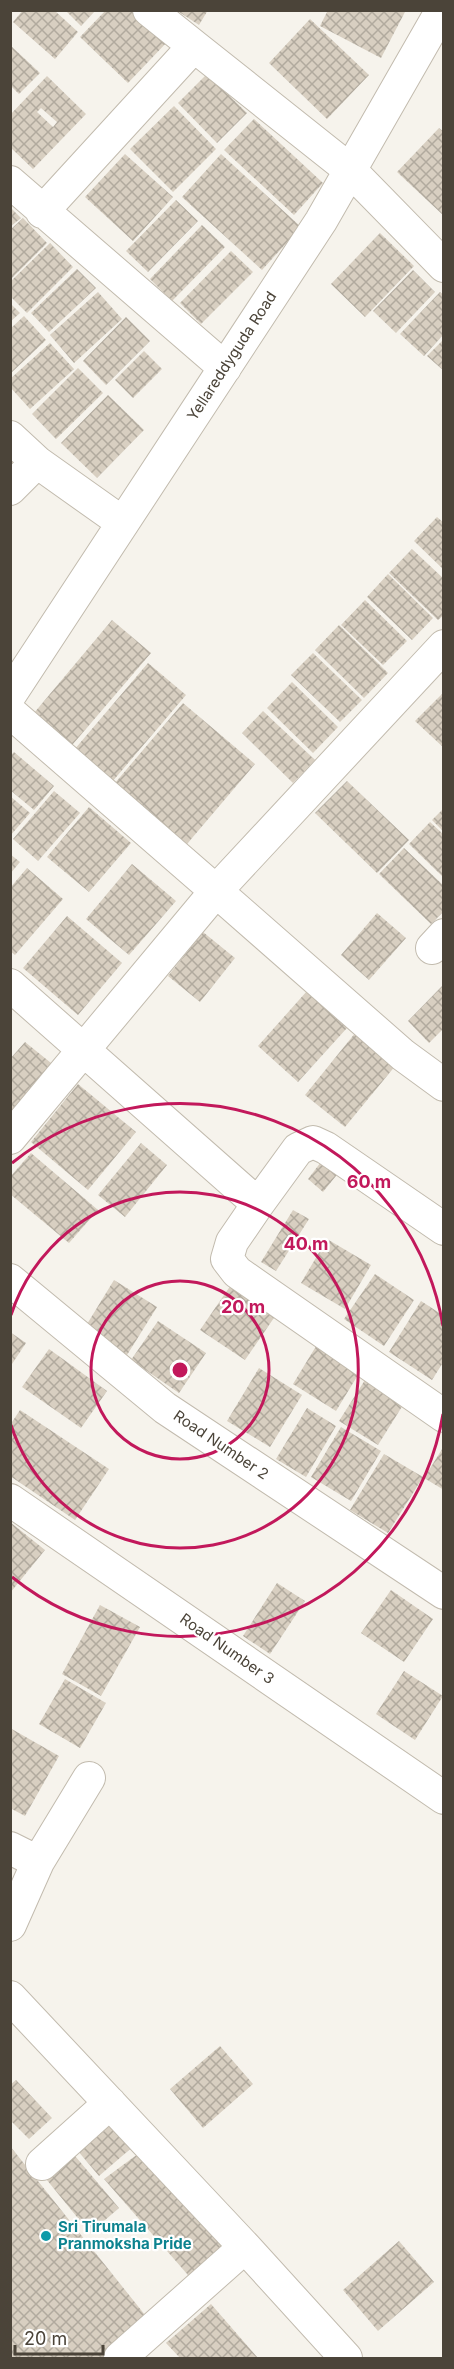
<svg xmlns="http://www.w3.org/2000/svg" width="454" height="2369" viewBox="0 0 454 2369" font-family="Inter,sans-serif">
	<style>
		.building { fill: url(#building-cross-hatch); fill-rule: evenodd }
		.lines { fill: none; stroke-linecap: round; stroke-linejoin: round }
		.minor-casing { stroke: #c2bbae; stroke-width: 34 }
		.minor { stroke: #fff; stroke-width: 32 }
		.ring { fill: none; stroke: #c2185b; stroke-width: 3 }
		.culture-dot { fill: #0f9aa8; stroke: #fff; stroke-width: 2 }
		.labels { text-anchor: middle; stroke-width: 4.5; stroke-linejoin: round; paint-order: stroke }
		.street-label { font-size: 15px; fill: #4b4439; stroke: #fff }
		.culture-label { font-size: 15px; font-weight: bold; fill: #0d838f; stroke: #fff; text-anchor: start }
		.centre { fill: #c2185b; stroke: #fff; stroke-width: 3 }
		.ring-label { font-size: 18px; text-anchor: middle; font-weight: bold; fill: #c2185b; stroke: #fff; stroke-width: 4.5; stroke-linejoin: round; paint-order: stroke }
	</style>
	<defs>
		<pattern id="building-cross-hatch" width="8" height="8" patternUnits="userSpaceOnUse" patternTransform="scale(1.5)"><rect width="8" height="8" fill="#d8cfc1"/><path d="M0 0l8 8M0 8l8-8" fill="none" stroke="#b1aa9e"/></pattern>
	</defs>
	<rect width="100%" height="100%" fill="#f6f3ec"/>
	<path class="building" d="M23 10H54L78 32 55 59 13 22Z
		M65 10H96L81 26Z
		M106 10H139L169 40 128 83 80 37Z
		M176 10H208L199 25Z
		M328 10H406L381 58 320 26Z
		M310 19 369 75 327 119 269 63Z
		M10 45 40 73 19 94 10 85Z
		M207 74 247 113 217 143 178 103Z
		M47 76 86 114 33 169 10 147V115ZM41 108 57 122 53 127 37 112Z
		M174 106 216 149 173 192 130 149Z
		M254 119 323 183 294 215 224 150Z
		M439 128 444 132V216L397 172Z
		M125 154 173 197 133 241 85 197Z
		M221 154 301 227 262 270 182 197Z
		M176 200 198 221 148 272 126 251Z
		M10 207 21 218 10 227Z
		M23 218 47 243 10 280V230Z
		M202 225 225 247 172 301 150 279Z
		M380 233 414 266 365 317 331 284Z
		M50 243 73 267 27 313 10 296V282Z
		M231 251 253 272 201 324 180 303Z
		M77 269 96 288 49 332 31 313Z
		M413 270 435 292 396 333 373 311Z
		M98 292 122 319 74 363 50 335Z
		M440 292 444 295V334L424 356 400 334Z
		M10 303 20 313 10 322Z
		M24 316 46 340 10 374V329Z
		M126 317 150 341 106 385 83 361Z
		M444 339V371L427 356Z
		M50 343 74 369 30 409 10 387V379Z
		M144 351 162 369 133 398 115 380Z
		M78 368 103 393 56 439 32 414Z
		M108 395 144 430 97 478 61 443Z
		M437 517 444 523V570L414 541Z
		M412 549 444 579V615L438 620 389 573Z
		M388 574 433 618 412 640 367 597Z
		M365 600 407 641 383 665 341 625Z
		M112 620 151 653 67 751 29 719Z
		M339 625 388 673 364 698 315 650Z
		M313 653 362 700 340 722 291 675Z
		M148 663 186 695 112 782 74 750Z
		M292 682 338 727 313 753 267 708Z
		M444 692V748L415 721Z
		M183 703 255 764 187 844 115 783Z
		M263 711 315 760 293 783 242 733Z
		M14 752 54 786 34 810 10 790V756Z
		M347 781 409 840 377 873 315 813Z
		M54 791 80 813 38 861 13 839Z
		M10 796 30 813 10 836Z
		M89 807 131 843 89 892 47 857Z
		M444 808V832L432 820Z
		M430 822 444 835V878L409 844Z
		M404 848 444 886V911L431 924 379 874Z
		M10 854 20 862 10 874Z
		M132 864 176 901 129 955 86 919Z
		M27 868 63 899 15 955 10 951V888Z
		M377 913 406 938 369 980 341 955Z
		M67 916 122 963 78 1015 23 968Z
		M203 932 235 958 200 1002 168 976Z
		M444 984V1028L429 1043 408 1021Z
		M307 991 347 1028 298 1082 258 1046Z
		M356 1032 396 1065 345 1127 305 1095Z
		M25 1042 61 1071 10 1133V1059Z
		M78 1084 136 1132 88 1190 31 1142Z
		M141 1143 167 1165 125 1217 98 1195Z
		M31 1153 98 1210 69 1243 10 1194V1177Z
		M324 1158 340 1171 323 1192 308 1179Z
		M293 1210 309 1219 276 1271 261 1262Z
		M327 1239 371 1265 345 1309 301 1283Z
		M375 1274 414 1300 384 1346 344 1319Z
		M114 1280 157 1307 127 1355 84 1329Z
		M233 1282 278 1312 245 1360 200 1330Z
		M421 1301 444 1316V1361L432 1380 389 1352Z
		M158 1321 206 1353 179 1393 131 1360Z
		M10 1332 26 1343 10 1367Z
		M318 1343 361 1370 336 1411 293 1384Z
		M49 1349 107 1391 81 1428 22 1387Z
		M259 1368 302 1395 270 1447 227 1421Z
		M370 1372 408 1397 378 1445 339 1421Z
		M307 1408 336 1426 306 1477 276 1459Z
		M20 1410 109 1469 75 1520 10 1476V1425Z
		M341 1427 381 1451 351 1501 311 1477Z
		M444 1446V1490L424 1478Z
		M384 1454 423 1477 388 1533 350 1510Z
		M10 1522 45 1550 10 1593Z
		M277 1583 305 1601 270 1654 243 1636Z
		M391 1590 433 1619 404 1662 361 1633Z
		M100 1605 140 1627 101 1696 62 1674Z
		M404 1671 443 1696 415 1740 376 1714Z
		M65 1679 106 1703 80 1748 39 1724Z
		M10 1728 59 1756 25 1816 10 1808Z
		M220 2046 253 2084 203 2128 170 2089Z
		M16 2080 52 2118 29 2139 10 2120V2085Z
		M108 2112 136 2144 99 2176 72 2144Z
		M10 2146 153 2325 111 2358H10Z
		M146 2148 236 2244 195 2283 104 2179Z
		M70 2150 119 2208 90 2233 42 2174Z
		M399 2241 434 2282 378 2331 343 2290Z
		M211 2304 258 2358H180L166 2343Z"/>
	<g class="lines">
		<g class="minor-casing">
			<path id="minor" d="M149 10 194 46
				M10 182 225 368
				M42 212 194 46 350 170 444 266
				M10 437 37 462 123 523
				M10 489 37 462
				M444 646 216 891 403 1055 444 1085
				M10 695 321 221 442 10
				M10 712 216 891 10 1138
				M432 948 444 935
				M10 985 258 1204
				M444 1229 326 1148 313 1142 298 1149 258 1204 232 1242 227 1259 237 1272 444 1416
				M10 1280 165 1408 444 1593
				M10 1500 444 1798
				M10 1848 38 1862 89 1778
				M10 1925 38 1862
				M10 1997 245 2247 346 2358
				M42 2164 110 2103
				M120 2358 245 2247"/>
		</g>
		<use href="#minor" class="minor"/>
	</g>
	<g class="ring">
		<circle cx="180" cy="1370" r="89"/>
		<path d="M11 1315A178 178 0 1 1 11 1425"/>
		<path d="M443 1414A267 267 0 0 1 12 1577M12 1163A267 267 0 0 1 443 1326"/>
	</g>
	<circle class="culture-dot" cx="46" cy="2236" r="6"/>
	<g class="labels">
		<g class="street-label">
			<text transform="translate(232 356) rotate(-57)" y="5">Yellareddyguda Road</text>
			<text transform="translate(221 1445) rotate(34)" y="5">Road Number 2</text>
			<text transform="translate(227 1649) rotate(35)" y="5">Road Number 3</text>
		</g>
		<g class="culture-label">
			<text x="58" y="2232">Sri Tirumala<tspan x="58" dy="17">Pranmoksha Pride</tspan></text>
		</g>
	</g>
	<circle cx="180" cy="1370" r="9" class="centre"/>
	<g class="ring-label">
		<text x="369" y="1188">60 m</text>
		<text x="306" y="1250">40 m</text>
		<text x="243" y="1313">20 m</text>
	</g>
	<rect width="454" height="2369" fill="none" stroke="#4b4439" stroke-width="24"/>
	<path d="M15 2345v9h88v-9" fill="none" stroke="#4b4439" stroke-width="3"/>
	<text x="24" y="2345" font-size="18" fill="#4b4439" stroke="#ffffff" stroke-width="4.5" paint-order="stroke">20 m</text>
</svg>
